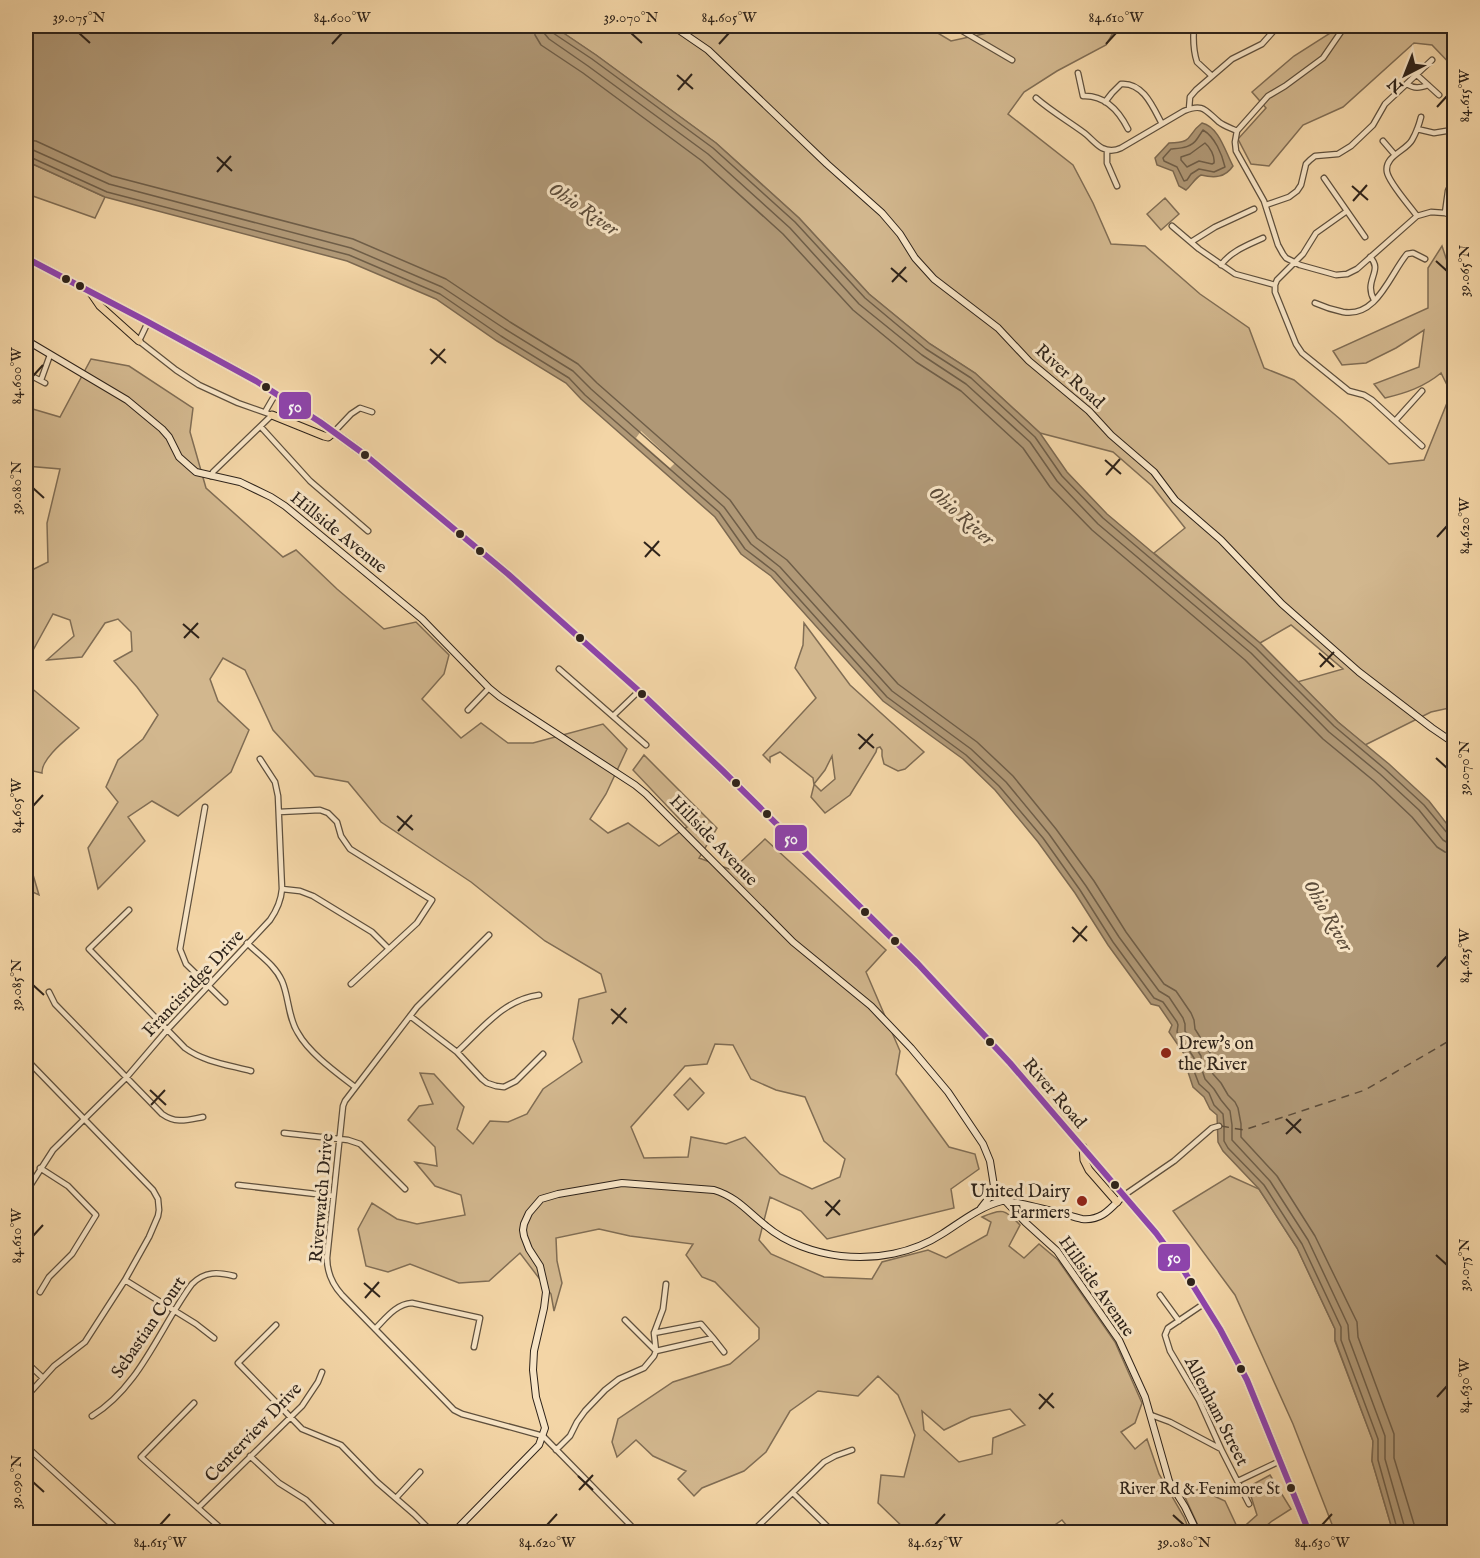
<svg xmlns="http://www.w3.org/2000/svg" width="1480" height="1558" viewBox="0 0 1480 1558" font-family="'IM FELL English',serif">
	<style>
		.green { fill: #d2b78e; stroke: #806d54; stroke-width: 1.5; fill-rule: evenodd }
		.water { fill: #b09876; stroke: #7c6951; stroke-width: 1.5 }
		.pier { fill: #f3d5a6 }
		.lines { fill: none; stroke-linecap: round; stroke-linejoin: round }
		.shore { stroke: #6f5e48; stroke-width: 1.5 }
		.ferry { stroke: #5c4c3a; stroke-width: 1.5; stroke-dasharray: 8 6; stroke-linecap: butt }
		.street-casing { stroke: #5f503d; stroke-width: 7 }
		.secondary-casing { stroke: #2e231a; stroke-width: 8 }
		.primary-casing { stroke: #2e231a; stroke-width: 9 }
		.street { stroke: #f7e4c5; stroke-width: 4.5 }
		.secondary { stroke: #f7e4c5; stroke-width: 6 }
		.primary { stroke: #f3d5a6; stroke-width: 7 }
		.bus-1-casing { stroke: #f7e4c5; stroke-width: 10 }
		.bus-1 { stroke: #8e44ad; stroke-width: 6 }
		.ticks { fill: none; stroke: #2e231a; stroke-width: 2 }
		.bus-dot { fill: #2e231a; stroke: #f7e4c5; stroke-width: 2 }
		.poi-dot { fill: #8f2418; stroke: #f7e4c5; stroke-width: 2 }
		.labels { text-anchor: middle; stroke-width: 6; stroke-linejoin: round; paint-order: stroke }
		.bus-label { font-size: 16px; fill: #2e231a; stroke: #f7e4c5; text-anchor: end }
		.street-label { font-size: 18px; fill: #2e231a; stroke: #f7e4c5 }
		.poi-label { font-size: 18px; fill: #2e231a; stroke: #f7e4c5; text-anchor: start }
		.water-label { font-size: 20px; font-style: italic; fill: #5c4c3a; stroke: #f7e4c5 }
		.line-badge { stroke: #f7e4c5; stroke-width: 2 }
		.badge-label { font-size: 16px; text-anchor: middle; font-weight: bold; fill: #fff }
		.neatline { fill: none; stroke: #2e231a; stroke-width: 2 }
		.ticks-label { font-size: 15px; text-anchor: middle; fill: #2e231a }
	</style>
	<rect width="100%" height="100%" fill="#f3d5a6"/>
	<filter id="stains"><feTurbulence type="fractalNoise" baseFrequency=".00333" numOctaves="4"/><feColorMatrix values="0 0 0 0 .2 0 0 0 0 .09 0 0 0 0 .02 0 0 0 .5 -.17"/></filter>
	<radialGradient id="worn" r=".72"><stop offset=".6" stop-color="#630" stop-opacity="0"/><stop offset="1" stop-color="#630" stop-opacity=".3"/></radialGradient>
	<path class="green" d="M553 26H926L951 41 992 32 1006 26H1117L1106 45 1057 71 1024 92 1008 114 1073 165 1093 203 1111 244 1145 246 1200 294 1249 328 1264 368 1294 380 1340 419 1389 464 1424 460 1451 393 1441 373C1424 387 1406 393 1385 398L1374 384 1419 367 1424 330 1396 348 1366 363 1342 365 1333 351 1428 308V268L1442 246 1449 267 1454 272V707L1431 712 1365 745 1338 722 1297 682 1343 669 1291 625 1260 643 1154 553 1185 528 1152 486 1113 452 1040 433 975 373 930 344 869 294 799 218 716 143 596 55Z
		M1331 26H1454V68L1432 45 1414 43 1343 107 1303 125 1269 166 1251 164 1238 139 1266 108 1252 92 1294 56 1332 32Z
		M26 161 105 197 95 218 27 194 26 196Z
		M1165 198 1179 214 1161 230 1147 214Z
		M91 359 129 366 193 408 190 432 206 488 283 557 296 550 337 589 384 629 416 622 449 655 444 674 422 699 461 738 481 723 508 743H533L603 724 627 749 606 794 590 819 608 833 628 823 659 846 687 827 633 770 644 755 717 828 699 858 732 870 765 839 886 950 866 972 900 1051 896 1074 949 1147 975 1154 979 1169 951 1189 954 1208 827 1239 801 1211 770 1197 759 1240 771 1254 824 1277 872 1279 882 1262 928 1250 946 1258 987 1235 991 1222 982 1217C1002 1208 1005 1209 1020 1225L1009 1246 1024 1258 1039 1244 1058 1260 1115 1342 1142 1403 1135 1423 1121 1432 1135 1449 1147 1439 1159 1474 1184 1517 1190 1532H1072L1062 1520 1049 1529V1532H908L878 1503 881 1475 904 1477 915 1435 898 1395 878 1376 858 1396 818 1391 790 1411 766 1452 744 1471 702 1488 694 1496 678 1479 686 1471 653 1456 636 1440 617 1457 612 1442 618 1419 673 1382 730 1364 759 1339V1328L715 1282 702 1277 686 1255 693 1244 630 1236 599 1229 556 1238 557 1261 562 1283 554 1311 551 1294 520 1253 489 1281 459 1283 410 1264 388 1272 366 1266 358 1229 372 1203 397 1219 417 1224 465 1215 461 1195 435 1186 415 1162 437 1166 435 1147 408 1120 419 1106 433 1104 420 1073 434 1074 464 1107 457 1129 473 1144 490 1121 508 1122 527 1114 543 1089 582 1062 573 1039 579 999 606 992 601 974 545 941 471 882 381 822 348 782 315 776 273 730 245 670 223 658 210 679 218 701 249 730 231 772 178 816 152 801 128 817 145 841 98 889 88 848 118 802 106 787 118 760 143 739 158 715 137 687 114 661 132 651 131 632 118 619 105 623 82 657 47 660 74 636 70 620 53 614 26 663V573L48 562 47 523 60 469 26 466V407L60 417ZM715 1044 733 1045 751 1079 776 1090 805 1097 824 1141 845 1159 840 1177 812 1189 780 1174 745 1137 726 1144 691 1137 688 1157 644 1158 631 1127 685 1066 707 1064ZM1010 1409 1025 1425 993 1438 992 1454 959 1462 924 1430 922 1411 944 1430 971 1417Z
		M804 623 850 685 924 752 905 769 898 771 884 764 882 756V750L880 747 877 748 876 752 850 795 825 813 811 797 814 785 813 778 780 752 770 757V762L763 755 816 698 795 668 803 645ZM832 756 835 779 821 791 814 784 825 770Z
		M29 686 79 728C68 738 41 758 42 773L29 770 26 776V690Z
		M26 851 39 895 26 889Z
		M690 1078 704 1093 688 1110 674 1095Z
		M1230 1176 1259 1189 1297 1248 1335 1329V1341L1373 1441 1372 1461 1393 1532H1335L1293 1424 1235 1295 1173 1211Z
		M1270 1475 1291 1509 1272 1521 1259 1532H1201L1184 1495 1199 1489 1225 1501 1239 1531 1257 1515 1248 1487Z"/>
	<path class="water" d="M26 26H553L596 55 716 143 799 218 869 294 930 344 975 373 1040 433 1067 472 1107 514 1260 643 1338 722 1389 764 1429 801 1454 833V1532H1393L1372 1461 1373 1441 1335 1340V1329L1297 1248 1259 1189 1223 1151 1218 1142 1217 1115 1210 1109 1204 1097 1193 1087 1188 1072 1189 1061 1169 1032 1172 1025 1159 1006 1151 1004 1108 945 1075 893 1038 842 995 790 963 759 883 701 771 576 741 554 715 517 581 399 566 383 497 341 436 299 347 261 105 197 26 161Z
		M1202 123C1219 127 1225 151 1233 166 1225 178 1214 178 1201 175 1194 179 1192 185 1186 190L1179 186 1173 171 1157 165 1155 158 1169 143C1196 142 1185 136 1202 123Z"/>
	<path class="pier" d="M641 431 675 463 670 468 636 438Z"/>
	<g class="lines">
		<path class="shore" d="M534 26 535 35 541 45 583 73 702 161 783 234 853 310 916 362 961 391 1023 448 1050 487 1092 530 1245 660 1323 739 1374 781 1412 817 1437 847 1445 852 1454 853
			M543 26 544 33 549 39 588 66 708 154 790 228 859 304 922 355 966 384 1030 442 1057 481 1098 524 1251 653 1329 732 1380 774 1419 810 1443 840 1448 843 1454 844
			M550 26 551 29 553 33 592 59 713 148 795 222 865 298 926 349 971 378 1035 437 1062 476 1103 518 1256 648 1334 726 1385 769 1424 805 1448 834 1454 836
			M1203 130C1215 137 1222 154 1225 167L1214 172 1199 169 1191 174 1187 180 1184 181 1177 167 1164 161 1163 158 1171 149C1181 148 1191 148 1197 139 1199 136 1201 133 1203 130Z
			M26 140 36 141 112 176 353 239 446 279 510 322 578 364 597 383 730 500 757 538 787 560 898 684 977 742 1013 776 1056 829 1094 881 1126 932 1164 984 1176 991 1191 1013 1194 1020 1195 1029 1210 1053 1211 1069 1213 1074 1221 1083 1228 1095 1235 1102 1238 1108 1241 1124V1137L1277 1176 1315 1236 1357 1322 1358 1337 1394 1434V1458L1414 1524 1415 1532
			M1205 143C1210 147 1215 156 1214 163L1212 164 1199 161 1187 167 1181 160V157L1190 154Z
			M26 149 33 150 109 184 351 248 442 287 505 329 573 371 591 389 724 507 751 544 780 567 892 691 971 749 1006 782 1049 834 1086 886 1119 937 1159 991 1169 997 1183 1018 1185 1024V1031L1201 1056 1202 1070 1205 1079 1214 1089 1221 1100 1230 1111 1232 1125V1140L1270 1181 1308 1240 1348 1325 1349 1339 1385 1436V1459L1406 1532
			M26 156 30 157 107 192 349 255 440 294 501 336 569 378 585 395 719 512 745 549 775 572 887 697 966 755 999 786 1043 838 1080 890 1113 942 1154 998 1163 1002 1177 1022 1178 1025 1177 1032 1194 1058V1071L1199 1084 1209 1093 1214 1105 1223 1114 1224 1125V1141L1228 1148 1264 1185 1302 1244 1341 1327V1340L1378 1439V1460L1398 1532"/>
		<path class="ferry" d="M1221 1126 1244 1130 1365 1090 1454 1038"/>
		<g class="street-casing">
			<path id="street" d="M954 26 1012 60
				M1194 26C1193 38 1193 50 1197 62L1212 76
				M1345 26 1323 58 1285 86 1268 96 1237 131 1235 142 1236 151 1264 201 1278 245 1283 254 1286 258 1300 265 1336 275 1347 274 1357 269 1417 216 1431 212 1445 213 1454 216
				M1078 73 1083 96C1105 95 1119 111 1128 129
				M1417 75 1439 95
				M1407 84C1414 89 1420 88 1428 85
				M1036 98C1051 111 1068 121 1083 132 1090 137 1095 144 1102 148 1108 151 1115 151 1121 148L1184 111C1203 103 1205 110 1219 122 1224 126 1231 128 1237 131
				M1105 102 1112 93 1121 84C1143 82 1153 107 1162 124
				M1189 109 1190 97 1196 90 1232 59 1262 44 1278 26
				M1417 129 1434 133 1446 131
				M1383 141 1395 155
				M1107 150V163L1117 186
				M1324 178 1365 237
				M1266 205 1289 197 1297 191 1301 185 1306 164 1310 160 1315 156 1338 154 1351 146 1373 125 1385 104 1432 60
				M1347 211 1316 233 1303 254 1277 280 1275 285V292L1296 344 1302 353 1349 391 1364 395 1372 400 1422 446
				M1445 213 1448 191 1454 177
				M1417 216C1410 206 1389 183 1387 172 1384 156 1406 151 1412 140 1416 133 1419 125 1421 117
				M1172 226 1199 249 1235 274 1275 285
				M1191 242 1215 227 1254 209
				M1370 257C1384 271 1363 280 1374 300
				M1221 265C1231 251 1248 245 1263 238
				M1315 303C1324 307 1333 310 1343 312 1377 318 1390 274 1407 254L1413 253 1425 259
				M148 322 139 341 176 370 199 385 238 403 272 415 213 472 211 476
				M26 373 45 383
				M41 380 50 355
				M265 412 276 393
				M1395 421 1422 391
				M261 427 310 481 368 531
				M334 432 351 414 360 408 372 412
				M559 669 646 745
				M468 710 489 688
				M614 715 639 691
				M205 807 180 949 186 964 225 1002
				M279 812 320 810 328 813 337 822 341 836 350 849 432 900 417 923 351 984
				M282 889 300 891 313 896 372 932 389 949
				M129 910 89 949 185 1048C204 1062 229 1065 251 1071
				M489 935 417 1007 345 1101 343 1106 327 1258C327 1273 332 1284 342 1295L454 1410 462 1414 543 1436 637 1532
				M247 943C259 955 275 965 282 981 289 997 288 1018 298 1033 309 1053 337 1073 355 1087
				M49 992 55 1004 162 1114C176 1124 187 1120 203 1117
				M410 1016 457 1052 482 1079 487 1083 496 1086 504 1087 516 1081 543 1054
				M457 1052C482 1029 503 1000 539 995
				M26 1059 153 1190 158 1199 159 1210 158 1216 149 1237 125 1280 85 1342 54 1366 26 1397
				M284 1133 348 1140 360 1144 405 1189
				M238 1185 333 1196
				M26 1192 53 1150 126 1078 167 1030 270 920C277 910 281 901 282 889L278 796 275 782 260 759
				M1123 1196 1174 1161 1212 1128 1219 1126
				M125 1280 196 1324 214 1338
				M40 1292 49 1277 72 1254 96 1215 68 1186 40 1168
				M1160 1295 1179 1321
				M1205 1303 1168 1328 1165 1335 1170 1351 1199 1400 1221 1449 1249 1504
				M625 1320 656 1351 713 1338 701 1324 654 1333
				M276 1325 238 1363 302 1429 341 1445 377 1482 414 1514 432 1532
				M375 1329C386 1318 396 1304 412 1303L480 1318 474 1347
				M713 1338 724 1352
				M26 1362 43 1378
				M194 1403 141 1457 225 1532
				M1151 1415 1170 1422 1221 1449
				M92 1416C140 1387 160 1327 192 1284 205 1271 218 1272 234 1276
				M26 1446 120 1532
				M556 1450 570 1436 577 1422 585 1411 605 1390 619 1379 644 1368 654 1356 656 1351 654 1333 663 1309 666 1284
				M250 1456 279 1483 306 1500 334 1528
				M1238 1481 1280 1461
				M793 1493 833 1532
				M396 1498 420 1472
				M198 1508 302 1406 318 1382 322 1372
				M752 1532 824 1462 835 1456 852 1450"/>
		</g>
		<g class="secondary-casing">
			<path id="secondary" d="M673 26 708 50 827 164 882 213 900 234 915 258 934 279 998 328 1029 361 1089 411 1111 435 1154 472 1175 500 1221 540 1282 604 1359 672 1432 728 1454 743
				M26 340 127 400 162 429 169 437 179 457 196 472 240 482 271 497 285 506 422 619 489 688 500 697 635 785 646 794 793 942 871 1006 911 1048 948 1092 983 1144 990 1161 994 1186 997 1192 1025 1222 1057 1251 1119 1340 1145 1397 1169 1481 1185 1507 1197 1532
				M981 1208 992 1194 994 1186
				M454 1532 539 1445 545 1428 536 1397 533 1370 534 1351 544 1308 546 1292 540 1266 529 1249 524 1236 523 1230 524 1224 529 1213 541 1199 558 1194 622 1183 714 1190C737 1197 748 1212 766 1226 786 1243 815 1253 841 1256 876 1260 913 1253 942 1234 961 1222 979 1207 1002 1201 1011 1199 1069 1216 1082 1219 1102 1221 1111 1208 1123 1196"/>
		</g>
		<g class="primary-casing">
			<path id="primary" d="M26 258 148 322 256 381 320 422 364 454 508 574 639 691 723 771 918 964 1010 1063 1156 1233 1184 1271 1220 1329 1247 1380 1309 1532
				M91 293 100 306 139 341
				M272 415 324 436 328 437 334 432
				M1083 1147 1084 1160 1089 1170 1117 1202"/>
		</g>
		<use href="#street" class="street"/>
		<use href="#secondary" class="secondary"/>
		<use href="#primary" class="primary"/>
		<g class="bus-1-casing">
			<path id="bus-1" d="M26 258 148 322 256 381 320 422 364 454 508 574 639 691 723 771 918 964 1010 1063 1156 1233 1184 1271 1220 1329 1247 1380 1309 1532"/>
		</g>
		<use href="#bus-1" class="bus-1"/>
	</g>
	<path class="ticks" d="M79 33 90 43M631 33 642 43M332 44 342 33M719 44 729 33M1106 44 1116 33M677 75 693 89M678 90 692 74M1437 107 1447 96M217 157 232 171M217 172 231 156M1352 186 1368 200M1353 201 1367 185M1436 261 1447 271M891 268 907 282M892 282 906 267M430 349 446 363M431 364 445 349M33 376 43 365M1105 460 1121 474M1106 475 1120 459M33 488 44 498M1437 537 1447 526M644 542 660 556M645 557 659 541M183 624 199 638M184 638 198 623M1319 653 1334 667M1320 667 1334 652M858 734 874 748M859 749 873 734M1436 758 1447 768M33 806 43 795M397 816 413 830M398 831 412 815M1072 927 1087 941M1073 942 1087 926M1437 967 1447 956M33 985 44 995M611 1009 627 1023M612 1024 626 1008M150 1090 166 1105M151 1105 165 1090M1286 1119 1301 1133M1286 1134 1301 1119M825 1201 840 1215M826 1216 840 1200M33 1236 43 1225M1436 1255 1447 1265M364 1283 380 1297M365 1298 379 1282M1039 1394 1054 1408M1437 1397 1447 1386M1039 1409 1053 1393M578 1476 593 1490M33 1482 44 1492M579 1490 593 1475M1173 1515 1184 1525M160 1525 170 1514M547 1525 557 1514M935 1525 945 1514M1322 1525 1332 1514"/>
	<g class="bus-dot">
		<circle cx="66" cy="279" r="5"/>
		<circle cx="80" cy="286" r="5"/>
		<circle cx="266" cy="387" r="5"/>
		<circle cx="365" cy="455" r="5"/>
		<circle cx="460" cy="534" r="5"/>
		<circle cx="480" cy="551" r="5"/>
		<circle cx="580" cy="638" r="5"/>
		<circle cx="642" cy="694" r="5"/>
		<circle cx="736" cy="783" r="5"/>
		<circle cx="767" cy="814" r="5"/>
		<circle cx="865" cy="912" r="5"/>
		<circle cx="895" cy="941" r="5"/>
		<circle cx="990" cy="1042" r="5"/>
		<circle cx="1115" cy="1185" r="5"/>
		<circle cx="1191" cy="1282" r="5"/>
		<circle cx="1241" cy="1369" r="5"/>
		<circle cx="1291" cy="1488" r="5"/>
	</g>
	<g class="poi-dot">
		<circle cx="1166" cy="1053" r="6"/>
		<circle cx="1082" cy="1201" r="6"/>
	</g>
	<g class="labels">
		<g class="bus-label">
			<text x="1280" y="1494">River Rd &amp; Fenimore St</text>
		</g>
		<g class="street-label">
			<text transform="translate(1070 376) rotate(42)" y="6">River Road</text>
			<text transform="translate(339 532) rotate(39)" y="6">Hillside Avenue</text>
			<text transform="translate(714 840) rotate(46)" y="6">Hillside Avenue</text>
			<text transform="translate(193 983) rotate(-47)" y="6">Francisridge Drive</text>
			<text transform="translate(1055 1093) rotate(49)" y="6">River Road</text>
			<text transform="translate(321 1198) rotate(-85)" y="6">Riverwatch Drive</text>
			<text transform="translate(1097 1286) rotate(55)" y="6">Hillside Avenue</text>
			<text transform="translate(148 1327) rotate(-56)" y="6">Sebastian Court</text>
			<text transform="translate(1217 1411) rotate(63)" y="6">Allenham Street</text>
			<text transform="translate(253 1432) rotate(-46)" y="6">Centerview Drive</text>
		</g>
		<g class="poi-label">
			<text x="1178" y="1049">Drew's on<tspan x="1178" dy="21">the River</tspan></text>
			<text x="1070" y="1197" text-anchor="end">United Dairy<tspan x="1070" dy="21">Farmers</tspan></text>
		</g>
		<g class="water-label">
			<text transform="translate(584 208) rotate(34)" y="7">Ohio River</text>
			<text transform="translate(962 515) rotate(41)" y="7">Ohio River</text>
			<text transform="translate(1329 915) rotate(60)" y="7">Ohio River</text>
		</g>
	</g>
	<g class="line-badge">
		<rect x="278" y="391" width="34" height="29" rx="6" fill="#8e44ad"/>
		<rect x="774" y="824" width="34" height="28" rx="6" fill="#8e44ad"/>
		<rect x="1157" y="1243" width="34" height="29" rx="6" fill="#8e44ad"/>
	</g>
	<g class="badge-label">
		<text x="295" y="412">50</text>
		<text x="791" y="844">50</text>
		<text x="1174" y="1263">50</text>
	</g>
	<rect width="1480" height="1558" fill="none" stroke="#f3d5a6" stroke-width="66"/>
	<g transform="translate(1405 75) rotate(222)" stroke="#f7e4c5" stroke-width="4.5" paint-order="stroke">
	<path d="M0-4.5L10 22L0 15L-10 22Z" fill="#2e231a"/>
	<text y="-9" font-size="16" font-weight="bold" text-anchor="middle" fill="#2e231a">N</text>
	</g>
	<rect x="33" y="33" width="1414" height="1492" class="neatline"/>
	<g class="ticks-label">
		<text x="79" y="22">39.075°N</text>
		<text x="342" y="22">84.600°W</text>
		<text x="631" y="22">39.070°N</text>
		<text x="729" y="22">84.605°W</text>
		<text x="1116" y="22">84.610°W</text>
		<text transform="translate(1464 96) rotate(-90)" y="5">84.615°W</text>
		<text transform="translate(1464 271) rotate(-90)" y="5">39.065°N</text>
		<text transform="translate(16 376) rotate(-90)" y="5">84.600°W</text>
		<text transform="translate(16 488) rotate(-90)" y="5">39.080°N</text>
		<text transform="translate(1464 526) rotate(-90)" y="5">84.620°W</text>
		<text transform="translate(1464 768) rotate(-90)" y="5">39.070°N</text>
		<text transform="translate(16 806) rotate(-90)" y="5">84.605°W</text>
		<text transform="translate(1464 956) rotate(-90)" y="5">84.625°W</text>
		<text transform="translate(16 985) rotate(-90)" y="5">39.085°N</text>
		<text transform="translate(16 1236) rotate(-90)" y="5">84.610°W</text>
		<text transform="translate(1464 1265) rotate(-90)" y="5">39.075°N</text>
		<text transform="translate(1464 1386) rotate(-90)" y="5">84.630°W</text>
		<text transform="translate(16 1482) rotate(-90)" y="5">39.090°N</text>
		<text x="160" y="1547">84.615°W</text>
		<text x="547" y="1547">84.620°W</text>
		<text x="935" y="1547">84.625°W</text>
		<text x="1184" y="1547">39.080°N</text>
		<text x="1322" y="1547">84.630°W</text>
	</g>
	<rect width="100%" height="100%" filter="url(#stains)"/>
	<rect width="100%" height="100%" fill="url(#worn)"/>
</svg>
